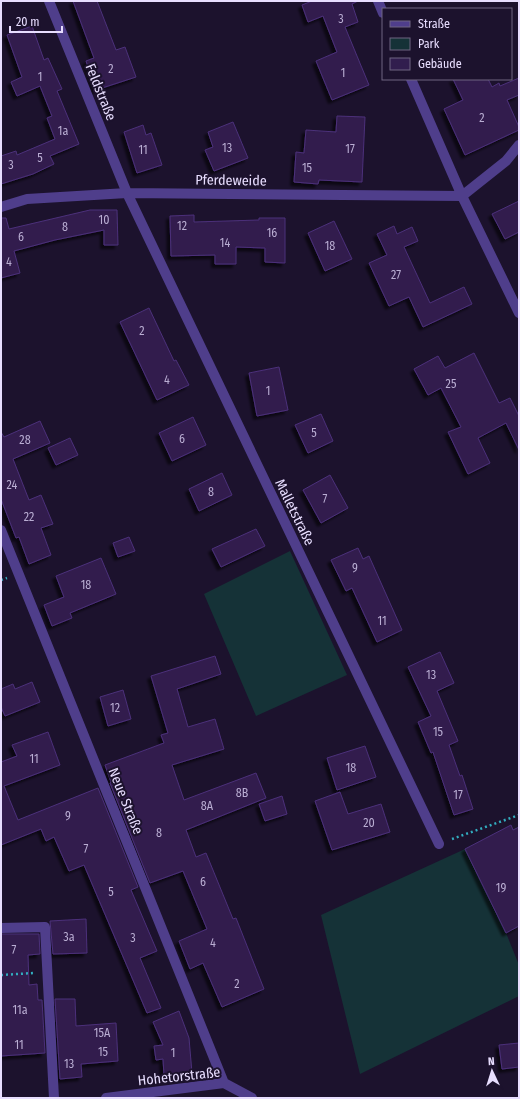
<svg xmlns="http://www.w3.org/2000/svg" width="520" height="1099" viewBox="0 0 520 1099" font-family="'Fira Sans Condensed',sans-serif">
	<style>
		.green { fill: #153237 }
		.building { fill: #311e4e; stroke: #4c307a; filter: url(#shadow) }
		.lines { fill: none; stroke-linecap: round; stroke-linejoin: round }
		.path { stroke: #32adbf; stroke-width: 2.5; stroke-dasharray: 2 3; stroke-linecap: butt }
		.minor { stroke: #4f3e8b; stroke-width: 10 }
		.labels { text-anchor: middle; stroke-width: 4; stroke-linejoin: round; paint-order: stroke }
		.number-label { font-size: 12px; fill: #baaed3 }
		.street-label { font-size: 14px; fill: #e8deff; stroke: #1c122d }
	</style>
	<defs>
		<filter id="shadow"><feDropShadow dx="-3.5" dy="3.5" stdDeviation="1" flood-color="#0009"/></filter>
	</defs>
	<rect width="100%" height="100%" fill="#1c122d"/>
	<path class="green" d="M290 551 347 675 256 716 204 594Z
		M465 849 506 933 519 965V996L360 1074 321 915Z"/>
	<path class="building" d="M73 1H97L116 50 125 47 136 77 96 90 86 61 94 58Z
		M312 1H358L352 4 358 22 345 27 369 85 332 100 316 61 337 52 323 16 308 22 302 5Z
		M32 26 44 60 48 58 62 89 57 91 79 144 50 156 54 164 33 174 1 184V156L16 151 17 155 55 139 47 118 52 116 40 86 17 96 11 82 22 77 7 35Z
		M519 78V95L507 100 519 127V130L465 155 444 109 463 100 453 79H488L492 87 499 83 500 86Z
		M337 116 365 117 362 182 319 180 318 184 294 182 296 152 304 153 306 130 336 132Z
		M233 122 248 158 214 171 205 150 213 147 208 132Z
		M143 125 146 135 151 133 162 165 137 173 124 132Z
		M519 201V232L505 239 492 214Z
		M90 210H117L118 245H104V230L55 240 14 251 20 273 1 278V218H6L9 229Z
		M194 215V222L259 220V218H285V263L265 262V248L236 247V264H215V255L171 256 170 216Z
		M334 221 352 259 325 271 308 233Z
		M394 226 397 234 412 227 418 241 404 247 430 303 464 287 472 304 423 327 409 297 389 306 369 263 387 255 377 234Z
		M149 308 174 361 176 360 189 385 157 400 120 322Z
		M474 353 499 403 510 398 519 416V450L506 423 478 438 490 463 468 474 448 432 461 427 441 388 428 395 414 369 438 356 445 368Z
		M279 367 288 410 257 416 249 373Z
		M321 414 333 441 308 453 295 425Z
		M193 417 206 445 172 461 159 433Z
		M40 421 50 443 13 459 29 500 41 495 53 524 41 528 51 555 29 564 19 537 16 538 1 499V432L4 437Z
		M70 438 78 455 56 465 48 448Z
		M222 473 232 495 199 511 189 489Z
		M330 475 348 508 321 523 303 490Z
		M256 529 265 546 221 567 212 549Z
		M129 537 135 551 118 557 113 543Z
		M358 548 363 559 369 556 402 630 377 642 352 588 346 591 331 560Z
		M101 558 116 594 70 613 72 618 52 626 44 605 64 597 56 576Z
		M440 652 454 683 437 691 458 741 449 745 460 776 462 775 473 809 454 815 433 752 431 753 418 722 431 716 408 667Z
		M215 656 221 674 177 689 188 727 215 719 224 749 172 765 184 800 256 773 266 798 186 830 196 857 206 853 233 919 236 918 264 989 222 1007 203 963 190 969 179 941 207 929 183 871 150 883 110 783 111 782 105 765 164 743 161 735 168 733 151 676Z
		M32 682 40 702 5 716 1 707V689L13 684 15 689Z
		M123 690 131 719 108 726 100 697Z
		M48 732 60 765 4 786 18 820 98 788 138 887 131 890 157 951 140 958 161 1008 147 1013 84 865 69 871 54 837 46 841 41 829 1 845V762L17 756 12 745Z
		M365 746 376 777 337 790 327 758Z
		M340 792 348 814 381 804 390 832 332 850 315 801Z
		M282 796 287 814 265 821 259 804Z
		M511 825 513 830 519 827V926L506 933 465 849Z
		M86 919 87 953 53 954 50 921Z
		M1 934H39L40 954 28 955 29 985 37 984 38 1000H42L45 1053 1 1056Z
		M55 999H75L76 1026 116 1023 118 1061 81 1064 82 1077 60 1079Z
		M179 1011 189 1038 192 1073 164 1075 163 1059 156 1060 154 1046 163 1045 153 1022Z
		M519 1043V1067L502 1069 499 1045Z"/>
	<g class="lines">
		<path class="path" d="M1 580 7 578
			M452 839 519 815
			M1 975 34 973"/>
		<path class="minor" d="M49 1 127 193 439 844
			M378 1 383 13
			M411 79 462 196 519 313
			M462 196 506 161 519 145
			M1 207 27 199 127 193 462 196
			M1 530 224 1083
			M1 928 45 927 54 1098
			M106 1098 224 1083 252 1098"/>
	</g>
	<g class="labels">
		<g class="number-label">
			<text x="341" y="23">3</text>
			<text x="111" y="73">2</text>
			<text x="343" y="77">1</text>
			<text x="40" y="81">1</text>
			<text x="482" y="122">2</text>
			<text x="63" y="135">1a</text>
			<text x="227" y="152">13</text>
			<text x="350" y="153">17</text>
			<text x="143" y="154">11</text>
			<text x="40" y="162">5</text>
			<text x="11" y="169">3</text>
			<text x="307" y="172">15</text>
			<text x="104" y="224">10</text>
			<text x="182" y="230">12</text>
			<text x="65" y="231">8</text>
			<text x="272" y="237">16</text>
			<text x="21" y="241">6</text>
			<text x="225" y="247">14</text>
			<text x="330" y="250">18</text>
			<text x="9" y="266">4</text>
			<text x="396" y="279">27</text>
			<text x="142" y="335">2</text>
			<text x="167" y="384">4</text>
			<text x="451" y="388">25</text>
			<text x="268" y="395">1</text>
			<text x="314" y="437">5</text>
			<text x="182" y="443">6</text>
			<text x="25" y="444">28</text>
			<text x="12" y="489">24</text>
			<text x="211" y="496">8</text>
			<text x="325" y="503">7</text>
			<text x="29" y="521">22</text>
			<text x="355" y="572">9</text>
			<text x="86" y="589">18</text>
			<text x="382" y="625">11</text>
			<text x="431" y="679">13</text>
			<text x="115" y="712">12</text>
			<text x="438" y="736">15</text>
			<text x="34" y="763">11</text>
			<text x="351" y="772">18</text>
			<text x="242" y="797">8B</text>
			<text x="458" y="799">17</text>
			<text x="207" y="810">8A</text>
			<text x="68" y="820">9</text>
			<text x="369" y="827">20</text>
			<text x="159" y="837">8</text>
			<text x="86" y="853">7</text>
			<text x="203" y="886">6</text>
			<text x="501" y="892">19</text>
			<text x="111" y="896">5</text>
			<text x="69" y="941">3a</text>
			<text x="133" y="942">3</text>
			<text x="213" y="947">4</text>
			<text x="14" y="954">7</text>
			<text x="237" y="988">2</text>
			<text x="20" y="1014">11a</text>
			<text x="102" y="1037">15A</text>
			<text x="19" y="1049">11</text>
			<text x="103" y="1056">15</text>
			<text x="173" y="1057">1</text>
			<text x="69" y="1068">13</text>
		</g>
		<g class="street-label">
			<text transform="translate(101 92) rotate(68)" y="5">Feldstraße</text>
			<text transform="translate(231 180) rotate(1)" y="5">Pferdeweide</text>
			<text transform="translate(295 512) rotate(64)" y="5">Malletstraße</text>
			<text transform="translate(126 801) rotate(68)" y="5">Neue Straße</text>
			<text transform="translate(179 1076) rotate(-6)" y="5">Hohetorstraße</text>
		</g>
	</g>
	<rect width="520" height="1099" fill="none" stroke="#e8deff" stroke-width="4"/>
	<rect x="382" y="8" width="130" height="72" fill="#1c122d" stroke="#6e6481"/>
	<rect x="390" y="21" width="20" height="6" fill="#4f3e8b" stroke="#6e6481"/>
	<text x="418" y="28" font-size="12" fill="#e8deff">Straße</text>
	<rect x="390" y="38" width="20" height="12" fill="#153237" stroke="#6e6481"/>
	<text x="418" y="48" font-size="12" fill="#e8deff">Park</text>
	<rect x="390" y="58" width="20" height="12" fill="#311e4e" stroke="#6e6481"/>
	<text x="418" y="68" font-size="12" fill="#e8deff">Gebäude</text>
	<g transform="translate(492 1071) rotate(356)" stroke="#1c122d" stroke-width="3" paint-order="stroke">
	<path d="M0-3L7 15L0 10L-7 15Z" fill="#e8deff"/>
	<text y="-6" font-size="11" font-weight="bold" text-anchor="middle" fill="#e8deff">N</text>
	</g>
	<path d="M10 26v6h52v-6" fill="none" stroke="#e8deff" stroke-width="2"/>
	<text x="16" y="26" font-size="12" fill="#e8deff" stroke="#1c122d" stroke-width="3" paint-order="stroke">20 m</text>
</svg>
